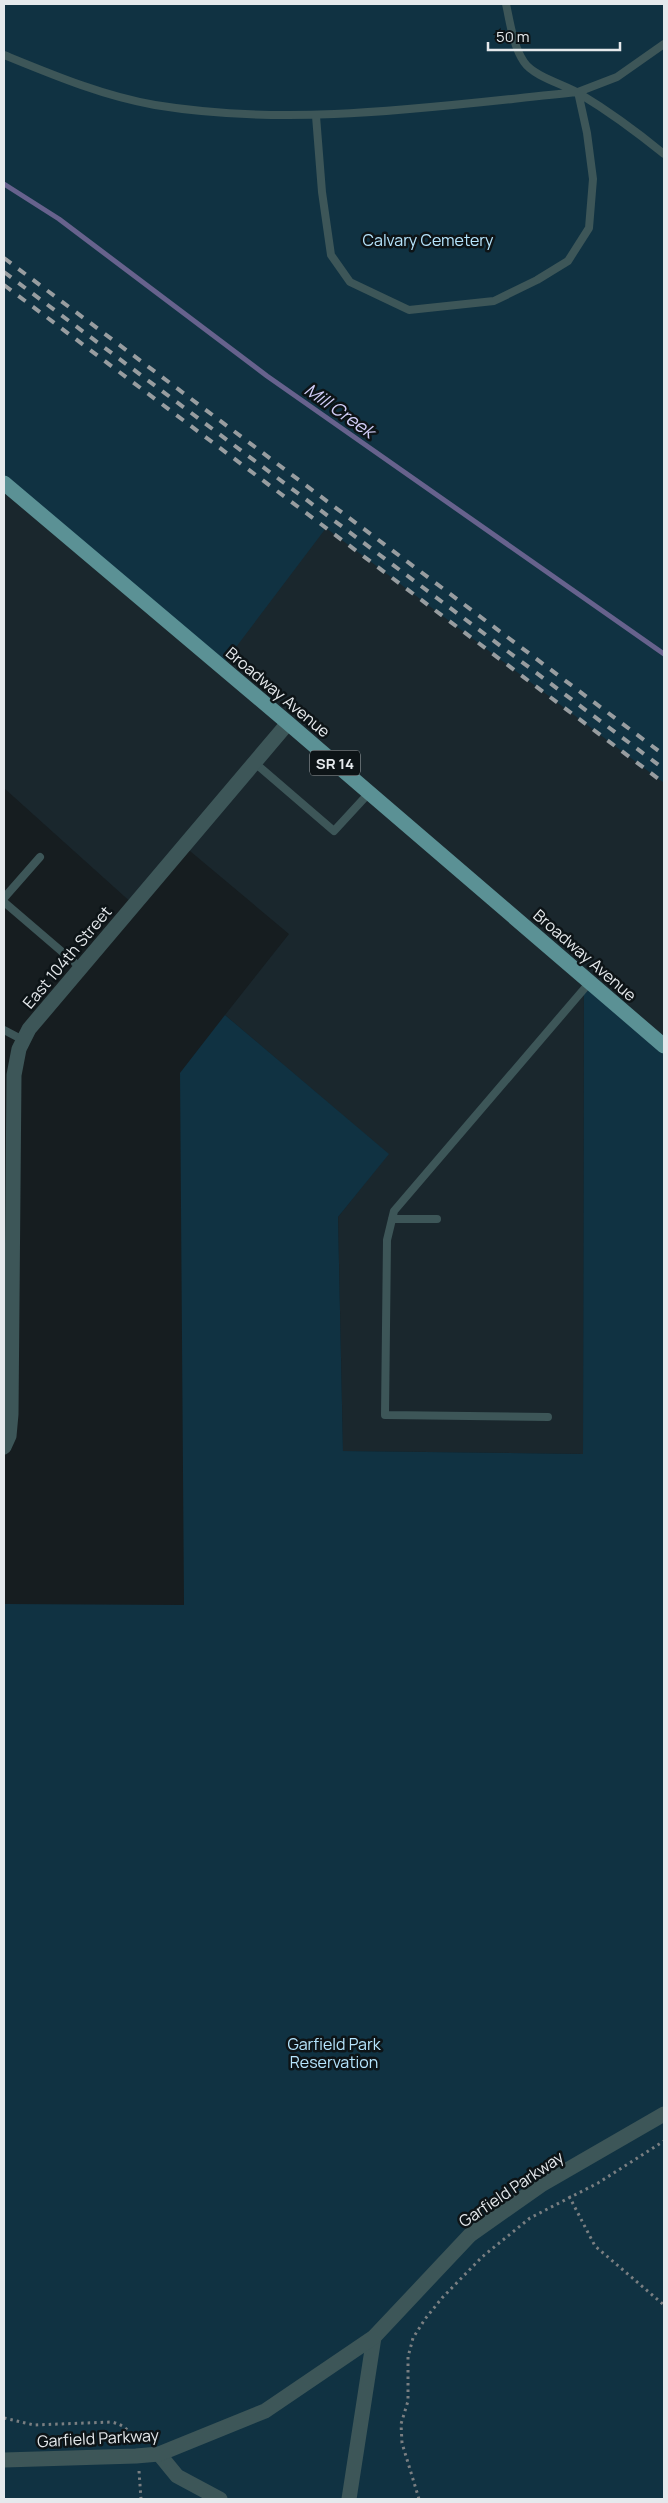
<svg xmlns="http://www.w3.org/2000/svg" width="668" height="2503" viewBox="0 0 668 2503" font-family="Manrope,sans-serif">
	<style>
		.built { fill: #1a272d }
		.green { fill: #103242 }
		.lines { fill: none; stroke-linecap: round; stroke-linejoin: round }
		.stream { stroke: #67628d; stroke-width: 5 }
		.path { stroke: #7a7f82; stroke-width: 3; stroke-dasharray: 2.5 4; stroke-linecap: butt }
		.service { stroke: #3d5658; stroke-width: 8 }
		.minor { stroke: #3d5658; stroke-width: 15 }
		.tertiary { stroke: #3d5658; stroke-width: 15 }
		.primary { stroke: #5b9195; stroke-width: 15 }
		.rail { stroke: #989da0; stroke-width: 4; stroke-dasharray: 9 9; stroke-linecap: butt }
		.labels { text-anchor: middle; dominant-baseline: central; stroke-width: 5; stroke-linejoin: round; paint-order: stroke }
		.shield { fill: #0d1417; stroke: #a4a9ac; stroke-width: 1 }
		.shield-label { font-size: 15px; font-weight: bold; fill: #e5e9ec }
		.park-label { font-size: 16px; fill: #b6e5fd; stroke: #0d1417 }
		.street-label { font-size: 16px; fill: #e5e9ec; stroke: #0d1417 }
		.water-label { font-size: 18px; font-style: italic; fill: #d1cdf7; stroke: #0d1417 }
	</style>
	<rect width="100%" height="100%" fill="#161d20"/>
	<path class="built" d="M 70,321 L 664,769 L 664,1046 L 584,982 L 583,1454 L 343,1451 L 338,1217 L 388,1154 L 225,1015 L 289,934 L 184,846 L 134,905 L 4,788 L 4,409 Z"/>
	<path class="green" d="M 4,4 L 664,4 L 664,783 L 326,528 L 221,667 L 4,483 Z
		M 584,981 L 664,1046 L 664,2499 L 4,2499 L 4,1604 L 184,1605 L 180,1073 L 225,1015 L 389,1154 L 338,1217 L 343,1451 L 583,1454 Z"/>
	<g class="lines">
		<path class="stream" d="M 4,184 L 59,219 L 267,376 L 664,654"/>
		<path class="path" d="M 569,2196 L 595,2246 L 664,2305
			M 4,2418 L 34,2425 L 112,2422 C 123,2425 129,2429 133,2440
			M 139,2471 L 141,2499
			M 419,2499 L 402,2443 L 401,2424 L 408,2401 L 408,2357 L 413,2338 L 425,2319 L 442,2298 L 482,2257 L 530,2218 L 598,2183 L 664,2141"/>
		<path class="service" d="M 506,4 C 510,22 513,46 524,62 C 534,77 566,85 580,94 C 610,112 637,132 664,154
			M 4,55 C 53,75 103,96 155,105 C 295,128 437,106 578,92 L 617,77 L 664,44
			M 316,116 L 322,192 L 331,255 L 350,282 L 409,310 L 494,301 L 537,280 L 568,261 L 589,228 L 593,179 L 587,133 L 578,92
			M 255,763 L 334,831 L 369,793
			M 4,898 L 40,857
			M 4,902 L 81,968
			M 4,1030 L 23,1040
			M 392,1219 L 437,1219
			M 548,1417 L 385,1415 L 387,1240 L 394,1211 L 590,982"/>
		<path class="minor" d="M 4,1447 L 9,1436 L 11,1414 L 14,1075 L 19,1049 L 29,1029 L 288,723
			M 159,2454 L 177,2476 L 220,2499
			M 349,2499 L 374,2337"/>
		<path class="tertiary" d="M 4,2460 L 136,2456 L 159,2454 L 265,2411 L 374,2337 L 470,2235 L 541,2185 L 664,2114"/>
		<path class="primary" d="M 4,483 L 288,723 L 664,1046"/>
		<path class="rail" d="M 4,258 L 664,755
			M 4,272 L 664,769
			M 4,285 L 664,783"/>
	</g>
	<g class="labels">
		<rect class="shield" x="310" y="750.5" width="50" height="25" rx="4"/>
		<g class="shield-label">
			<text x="335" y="763">SR 14</text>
		</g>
		<g class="park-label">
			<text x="428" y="240">Calvary Cemetery</text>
			<text x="334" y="2044">Garfield Park<tspan x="334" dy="18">Reservation</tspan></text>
		</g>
		<g class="street-label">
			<text transform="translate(278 692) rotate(40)">Broadway Avenue</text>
			<text transform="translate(585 955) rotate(41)">Broadway Avenue</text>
			<text transform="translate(67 957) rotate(-50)">East 104th Street</text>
			<text transform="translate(511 2189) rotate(-34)">Garfield Parkway</text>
			<text transform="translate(98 2438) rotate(-3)">Garfield Parkway</text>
		</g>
		<g class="water-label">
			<text transform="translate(340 410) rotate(35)">Mill Creek</text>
		</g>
	</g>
	<rect width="668" height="2503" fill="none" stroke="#e5e9ec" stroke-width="10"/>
	<path d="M488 42v8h132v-8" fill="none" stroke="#e5e9ec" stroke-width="2.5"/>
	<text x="496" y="42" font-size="15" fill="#e5e9ec" stroke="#0d1417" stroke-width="4" paint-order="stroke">50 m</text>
</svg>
